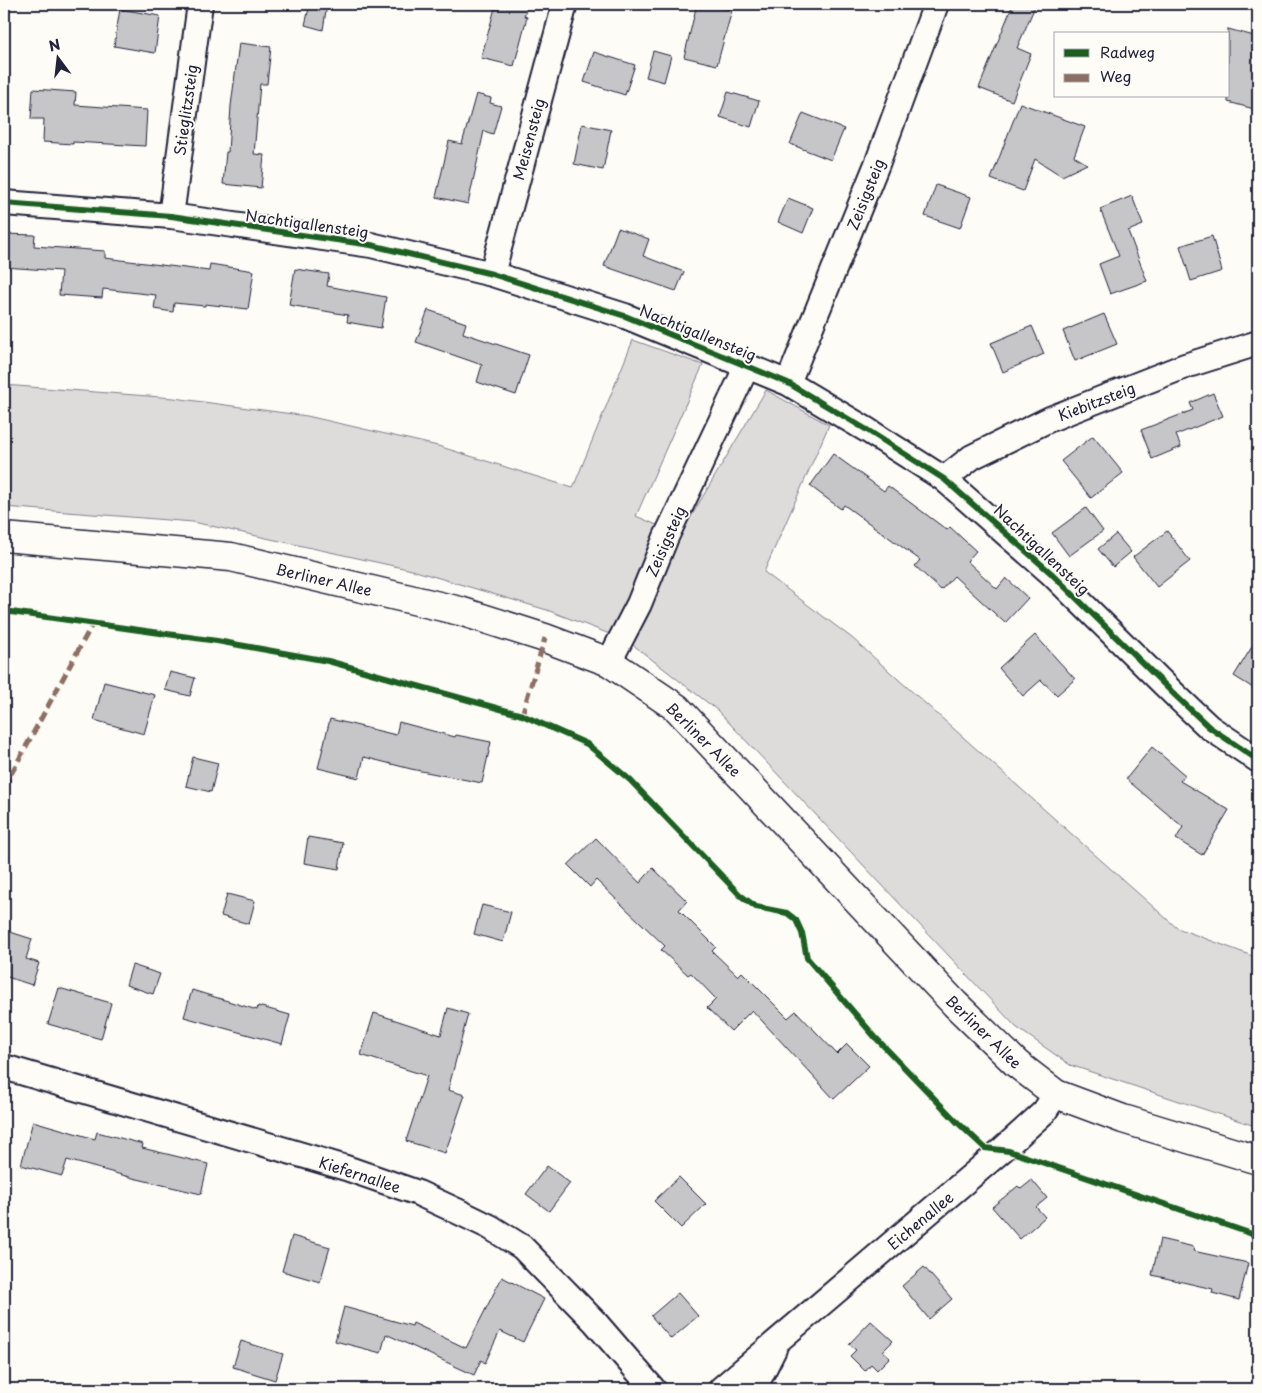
<svg xmlns="http://www.w3.org/2000/svg" width="1262" height="1393" viewBox="0 0 1262 1393" font-family="'Playpen Sans',sans-serif">
	<style>
		.green { fill: #dddcdb; stroke: #807f8b }
		.building { fill: #c6c6c8; stroke: #22223b }
		.lines { fill: none; stroke-linecap: round; stroke-linejoin: round }
		.minor-casing { stroke: #22223b; stroke-width: 28 }
		.secondary-casing { stroke: #22223b; stroke-width: 31 }
		.minor { stroke: #fdfcf7; stroke-width: 24 }
		.secondary { stroke: #fdfcf7; stroke-width: 28 }
		.quiet { stroke: #8d6e63; stroke-width: 5; stroke-dasharray: 10 5; stroke-linecap: butt }
		.cycleway-casing { stroke: #fdfcf7; stroke-width: 9 }
		.cycleway { stroke: #1b5e20; stroke-width: 6 }
		.labels { text-anchor: middle; dominant-baseline: central; stroke-width: 4; stroke-linejoin: round; paint-order: stroke }
		.street-label { font-size: 15px; fill: #22223b; stroke: #fdfcf7 }
	</style>
	<rect width="100%" height="100%" fill="#fdfcf7"/>
	<filter id="ink" filterUnits="userSpaceOnUse"><feTurbulence type="fractalNoise" baseFrequency=".02" numOctaves="2"/><feDisplacementMap in="SourceGraphic" scale="10" xChannelSelector="R" yChannelSelector="G"/><feConvolveMatrix kernelMatrix="1 2 1 2 8 2 1 2 1" color-interpolation-filters="sRGB"/></filter>
	<g filter="url(#ink)">
		<path class="green" d="M 633,340 L 703,365 L 636,516 L 680,535 L 766,390 L 829,425 L 764,572 L 852,638 L 1177,928 L 1258,958 L 1258,1127 L 1070,1065 L 1016,1027 L 717,710 L 628,641 L 547,610 L 412,570 L 193,522 L 4,507 L 4,385 L 174,398 L 307,416 L 438,446 L 573,488 Z"/>
		<path class="building" d="M 310,4 L 327,4 L 323,30 L 305,25 Z
			M 500,4 L 516,4 L 527,7 L 524,16 L 527,17 L 514,66 L 481,58 L 495,8 L 498,9 Z
			M 697,4 L 705,4 L 732,10 L 717,65 L 684,57 Z
			M 1013,4 L 1036,4 L 1017,48 L 1031,54 L 1012,101 L 979,88 Z
			M 120,9 L 160,16 L 155,53 L 114,46 Z
			M 1228,29 L 1258,37 L 1258,110 L 1228,102 Z
			M 239,43 L 271,47 L 267,84 L 260,84 L 254,154 L 264,155 L 261,188 L 223,184 L 226,152 L 228,152 L 231,106 Z
			M 653,51 L 671,56 L 664,82 L 646,77 Z
			M 594,52 L 635,65 L 625,95 L 584,82 Z
			M 33,89 L 76,92 L 75,105 L 147,110 L 145,146 L 73,142 L 73,144 L 43,142 L 44,119 L 31,119 Z
			M 728,92 L 759,101 L 751,127 L 720,117 Z
			M 476,94 L 491,98 L 490,103 L 501,106 L 493,134 L 484,131 L 468,204 L 436,197 L 449,141 L 462,144 Z
			M 1020,103 L 1085,127 L 1074,156 L 1087,164 L 1062,176 L 1035,159 L 1023,191 L 991,179 Z
			M 803,113 L 844,129 L 831,160 L 790,144 Z
			M 582,124 L 611,130 L 603,170 L 574,164 Z
			M 936,185 L 971,197 L 960,228 L 925,216 Z
			M 1132,196 L 1143,225 L 1128,231 L 1147,281 L 1110,294 L 1099,264 L 1119,256 L 1100,209 Z
			M 788,198 L 813,208 L 803,233 L 778,222 Z
			M 618,228 L 649,239 L 643,256 L 684,272 L 676,291 L 604,266 Z
			M 4,234 L 35,235 L 34,246 L 105,251 L 105,258 L 209,271 L 210,264 L 254,271 L 248,309 L 205,304 L 205,306 L 174,303 L 173,312 L 154,309 L 156,295 L 103,289 L 102,298 L 59,295 L 61,271 L 4,267 Z
			M 1212,236 L 1222,271 L 1191,281 L 1180,246 Z
			M 295,269 L 329,274 L 327,286 L 386,297 L 381,328 L 347,322 L 348,315 L 289,305 Z
			M 428,310 L 466,323 L 463,333 L 529,355 L 516,395 L 477,382 L 482,365 L 416,342 Z
			M 1104,314 L 1117,344 L 1075,361 L 1063,331 Z
			M 1032,326 L 1044,354 L 1003,372 L 991,343 Z
			M 1213,393 L 1223,416 L 1176,435 L 1181,447 L 1152,459 L 1141,430 L 1193,410 L 1190,403 Z
			M 1093,436 L 1123,473 L 1091,498 L 1061,461 Z
			M 833,454 L 884,491 L 888,486 L 947,530 L 950,527 L 976,551 L 967,561 L 997,589 L 1006,578 L 1028,598 L 1005,623 L 954,576 L 941,590 L 915,566 L 920,560 L 844,505 L 841,509 L 810,486 Z
			M 1086,508 L 1103,531 L 1069,556 L 1052,533 Z
			M 1167,531 L 1190,561 L 1157,587 L 1133,557 Z
			M 1116,534 L 1131,552 L 1113,567 L 1098,549 Z
			M 1035,635 L 1075,679 L 1057,695 L 1041,680 L 1023,696 L 999,668 Z
			M 1258,637 L 1258,691 L 1234,676 Z
			M 170,672 L 195,678 L 190,696 L 165,690 Z
			M 104,682 L 155,695 L 144,734 L 94,720 Z
			M 330,719 L 396,735 L 399,722 L 455,737 L 456,735 L 491,742 L 482,783 L 411,769 L 364,757 L 359,778 L 318,768 Z
			M 1152,747 L 1185,775 L 1180,781 L 1229,810 L 1202,855 L 1176,839 L 1183,827 L 1126,779 Z
			M 193,757 L 218,763 L 211,792 L 186,786 Z
			M 308,837 L 343,843 L 339,869 L 304,863 Z
			M 596,838 L 640,883 L 653,868 L 687,901 L 679,910 L 716,947 L 712,951 L 738,976 L 742,972 L 788,1018 L 796,1011 L 837,1054 L 847,1044 L 869,1066 L 834,1099 L 752,1010 L 731,1031 L 707,1008 L 716,999 L 691,973 L 688,975 L 661,950 L 665,946 L 596,880 L 590,887 L 568,865 Z
			M 227,894 L 255,901 L 249,924 L 221,916 Z
			M 482,905 L 511,912 L 503,942 L 474,934 Z
			M 4,930 L 32,939 L 26,959 L 39,963 L 32,985 L 4,976 Z
			M 132,965 L 160,974 L 153,994 L 126,985 Z
			M 59,988 L 111,1003 L 101,1039 L 48,1024 Z
			M 192,990 L 257,1010 L 258,1006 L 290,1015 L 282,1044 L 184,1017 Z
			M 448,1008 L 468,1014 L 448,1090 L 465,1095 L 445,1153 L 406,1141 L 427,1076 L 361,1055 L 374,1013 L 441,1035 Z
			M 33,1121 L 95,1139 L 97,1132 L 143,1144 L 142,1148 L 208,1164 L 201,1194 L 133,1178 L 67,1160 L 62,1176 L 21,1165 Z
			M 547,1166 L 570,1183 L 549,1211 L 526,1194 Z
			M 679,1177 L 706,1204 L 681,1228 L 654,1201 Z
			M 1032,1180 L 1047,1198 L 1036,1207 L 1045,1217 L 1020,1239 L 992,1207 L 1018,1186 L 1021,1189 Z
			M 292,1236 L 330,1247 L 320,1282 L 282,1271 Z
			M 1160,1239 L 1194,1247 L 1193,1251 L 1248,1263 L 1239,1300 L 1212,1293 L 1213,1289 L 1152,1275 Z
			M 924,1267 L 952,1299 L 929,1319 L 902,1286 Z
			M 502,1277 L 544,1299 L 523,1342 L 500,1331 L 485,1363 L 481,1360 L 474,1375 L 386,1334 L 381,1353 L 335,1341 L 344,1307 L 412,1326 L 413,1323 L 466,1348 Z
			M 678,1293 L 698,1316 L 671,1339 L 651,1316 Z
			M 871,1321 L 893,1341 L 883,1351 L 890,1357 L 877,1370 L 871,1364 L 865,1371 L 850,1356 L 856,1350 L 849,1344 Z
			M 241,1341 L 283,1354 L 275,1380 L 233,1367 Z"/>
		<g class="lines">
			<g class="minor-casing">
				<path id="minor" d="M 4,203 L 171,216 L 371,245 L 492,274 L 625,316 L 788,383 L 867,430 L 944,479 L 1051,573 L 1176,696 L 1209,727 L 1258,760
					M 171,216 L 200,4
					M 492,274 L 565,4
					M 788,383 L 877,164 L 936,4
					M 944,479 L 972,457 L 1050,419 L 1185,366 L 1258,343
					M 609,662 L 639,604 L 666,537 L 747,366
					M 4,1067 L 346,1168 L 418,1193 L 459,1212 L 490,1227 L 522,1247 L 595,1322 L 653,1389
					M 721,1389 L 1002,1150 L 1044,1112 L 1056,1094
					M 754,1389 L 774,1349"/>
			</g>
			<g class="secondary-casing">
				<path id="secondary" d="M 4,537 L 231,557 L 460,611 L 545,638 L 609,662 L 677,708 L 955,1004 L 1017,1064 L 1056,1094 L 1123,1119 L 1258,1160"/>
			</g>
			<use href="#minor" class="minor"/>
			<use href="#secondary" class="secondary"/>
			<path class="quiet" d="M 522,715 L 545,638
				M 4,787 L 93,623"/>
			<g class="cycleway-casing">
				<path id="cycleway" d="M 4,203 L 171,216 L 371,245 L 492,274 L 625,316 L 788,383 L 867,430 L 944,479 L 1051,573 L 1176,696 L 1209,727 L 1258,760
					M 4,611 L 217,641 L 328,661 L 522,715 L 587,744 L 630,780 L 740,895 L 756,907 L 787,913 L 796,920 L 802,933 L 807,958 L 875,1037 L 956,1121 L 985,1148 L 1009,1151 L 1258,1236"/>
			</g>
			<use href="#cycleway" class="cycleway"/>
		</g>
	</g>
	<g class="labels">
		<g class="street-label">
			<text transform="translate(185 110) rotate(-82)">Stieglitzsteig</text>
			<text transform="translate(528 139) rotate(-75)">Meisensteig</text>
			<text transform="translate(865 194) rotate(-68)">Zeisigsteig</text>
			<text transform="translate(307 223) rotate(8)">Nachtigallensteig</text>
			<text transform="translate(698 332) rotate(22)">Nachtigallensteig</text>
			<text transform="translate(1096 401) rotate(-21)">Kiebitzsteig</text>
			<text transform="translate(665 541) rotate(-66)">Zeisigsteig</text>
			<text transform="translate(1042 549) rotate(43)">Nachtigallensteig</text>
			<text transform="translate(324 579) rotate(13)">Berliner Allee</text>
			<text transform="translate(704 739) rotate(45)">Berliner Allee</text>
			<text transform="translate(984 1031) rotate(44)">Berliner Allee</text>
			<text transform="translate(360 1174) rotate(18)">Kiefernallee</text>
			<text transform="translate(920 1220) rotate(-40)">Eichenallee</text>
		</g>
	</g>
	<rect width="1262" height="1393" fill="none" stroke="#fdfcf7" stroke-width="20"/>
	<rect x="10" y="10" width="1242" height="1373" fill="none" stroke="#22223b" stroke-width="2" filter="url(#ink)"/>
	<rect x="1054" y="32" width="175" height="65" fill="#fdfcf7" stroke="#a5a5ac"/>
	<rect x="1064" y="49" width="25" height="8" fill="#1b5e20" stroke="#a5a5ac"/>
	<text x="1100" y="58" font-size="15" fill="#22223b">Radweg</text>
	<rect x="1064" y="74" width="25" height="8" fill="#8d6e63" stroke="#a5a5ac"/>
	<text x="1100" y="82" font-size="15" fill="#22223b">Weg</text>
	<g transform="translate(58 58) rotate(345)" stroke="#fdfcf7" stroke-width="4" paint-order="stroke">
	<path d="M0-4L9 19L0 12L-9 19Z" fill="#22223b"/>
	<text y="-8" font-size="14" font-weight="bold" text-anchor="middle" fill="#22223b">N</text>
	</g>
</svg>
